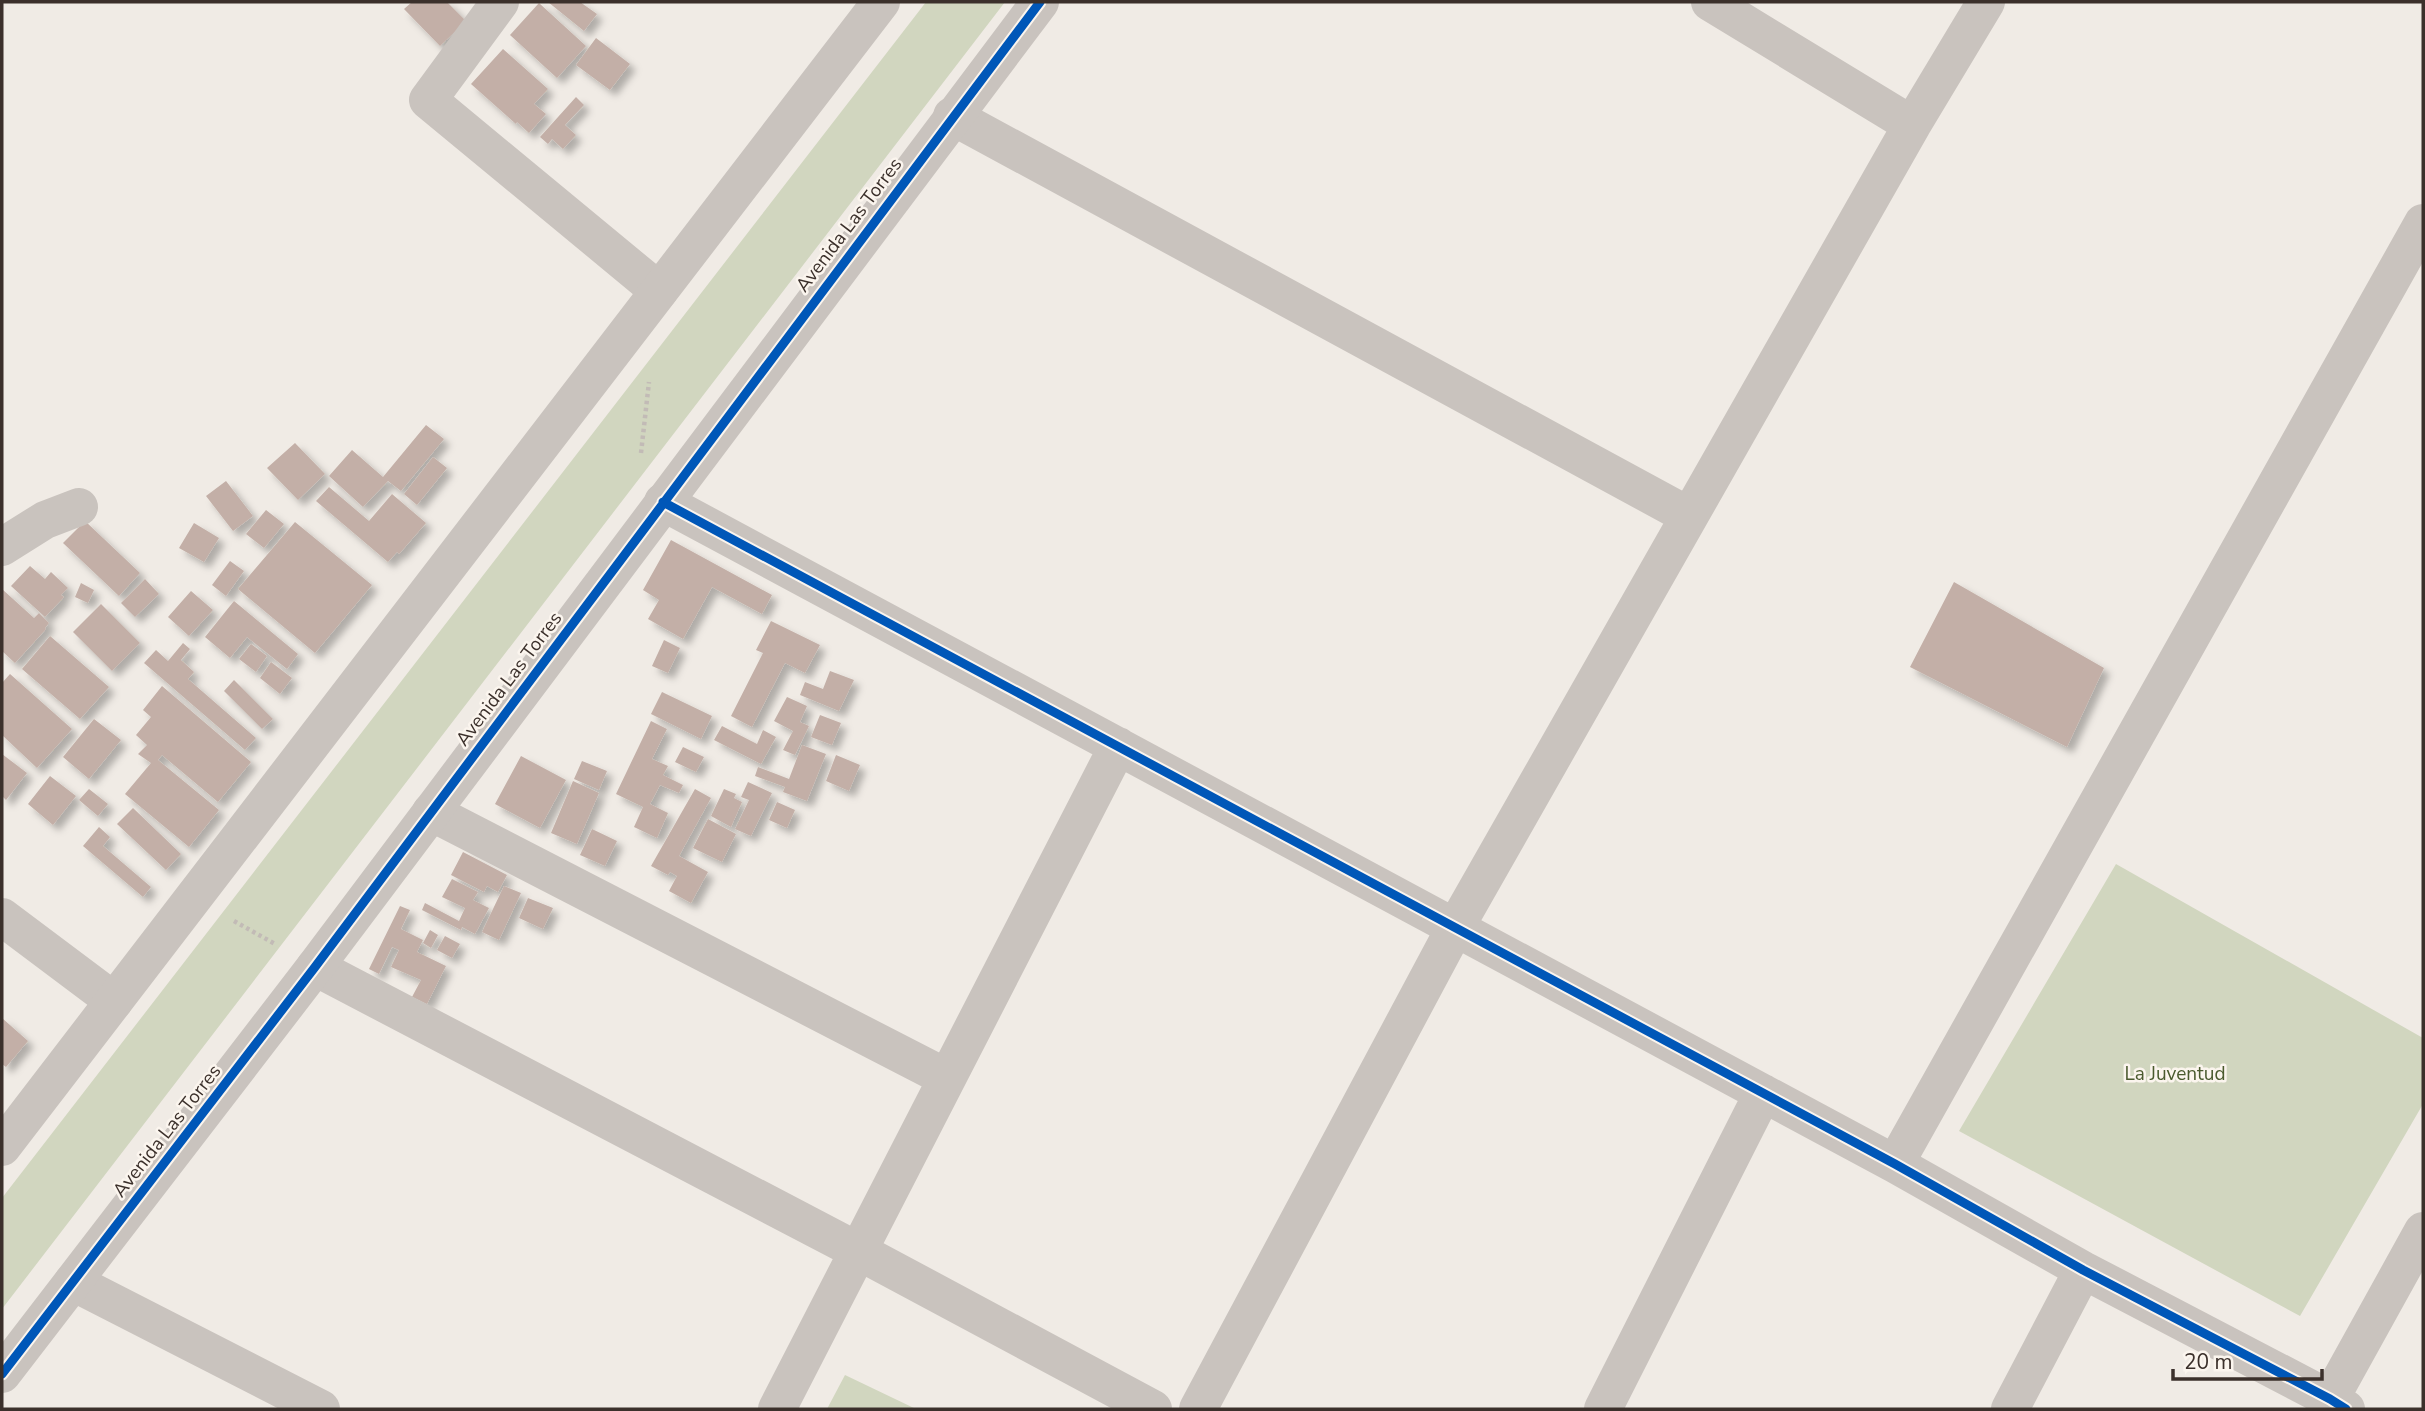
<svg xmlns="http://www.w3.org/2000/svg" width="2425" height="1411" viewBox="0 0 2425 1411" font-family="'Nunito Sans',sans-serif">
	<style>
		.green { fill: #d1d6bf }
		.building { fill: #c3afa7; filter: url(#shadow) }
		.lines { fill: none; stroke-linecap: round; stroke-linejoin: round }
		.path { stroke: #c2bbb6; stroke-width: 4.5; stroke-dasharray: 3.5 3.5; stroke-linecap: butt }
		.minor { stroke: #c9c3be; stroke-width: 38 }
		.tertiary { stroke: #c9c3be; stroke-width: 38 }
		.cycleway-casing { stroke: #fbf5ee; stroke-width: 13 }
		.cycleway { stroke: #0057b8; stroke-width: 9 }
		.labels { text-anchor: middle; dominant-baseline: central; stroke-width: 5; stroke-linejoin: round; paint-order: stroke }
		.street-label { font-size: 19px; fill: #3b302b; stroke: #fbf5ee }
		.park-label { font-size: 19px; fill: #4a5a2e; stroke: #fbf5ee }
	</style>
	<defs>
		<filter id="shadow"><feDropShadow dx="6" dy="6" stdDeviation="3.5" flood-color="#0004"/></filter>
	</defs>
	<rect width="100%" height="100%" fill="#f0ebe5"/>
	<path class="green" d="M 926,2 L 1005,2 L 2,1309 L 2,1198 Z
		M 2116,864 L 2423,1038 L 2423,1104 L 2300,1316 L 1959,1131 Z
		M 845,1375 L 916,1409 L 827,1409 Z"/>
	<path class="building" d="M 412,2 L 447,2 L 466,21 L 440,46 L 404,9 Z
		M 548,2 L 580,2 L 597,14 L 584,31 Z
		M 539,3 L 586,46 L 557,78 L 510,35 Z
		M 596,38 L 630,64 L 610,90 L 576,65 Z
		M 503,49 L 548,89 L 534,104 L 546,114 L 529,133 L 517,122 L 516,124 L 471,84 Z
		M 576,97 L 584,105 L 565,125 L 576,135 L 563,149 L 552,139 L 548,144 L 540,137 Z
		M 426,425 L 444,439 L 401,491 L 388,481 L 363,507 L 329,476 L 352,450 L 383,477 Z
		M 295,443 L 325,474 L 298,500 L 267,468 Z
		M 433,457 L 447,468 L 417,505 L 404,494 Z
		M 226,481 L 253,516 L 233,531 L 206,496 Z
		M 329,487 L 369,521 L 392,494 L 426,523 L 399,554 L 397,552 L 388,562 L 316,501 Z
		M 266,510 L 284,524 L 264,548 L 246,534 Z
		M 85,521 L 140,573 L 119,596 L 63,543 Z
		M 295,522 L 372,585 L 315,653 L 238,589 Z
		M 194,523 L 219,538 L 204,562 L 179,548 Z
		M 671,540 L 772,595 L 762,614 L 712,587 L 683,639 L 648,619 L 659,600 L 643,590 Z
		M 230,561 L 244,571 L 226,596 L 212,585 Z
		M 30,566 L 45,579 L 51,572 L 68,588 L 61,595 L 64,597 L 45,617 L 11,586 Z
		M 145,579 L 159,594 L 135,617 L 121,603 Z
		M 1954,582 L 2104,668 L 2067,747 L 1910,667 Z
		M 81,583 L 94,590 L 88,603 L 75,597 Z
		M 2,589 L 34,618 L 39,613 L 49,623 L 45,628 L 46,629 L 15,663 L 2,651 Z
		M 191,591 L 213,610 L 189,636 L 168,617 Z
		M 234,601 L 298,654 L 287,669 L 247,637 L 230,658 L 205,637 Z
		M 101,604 L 140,643 L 112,671 L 73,632 Z
		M 771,621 L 820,645 L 805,673 L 785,663 L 752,727 L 731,716 L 763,653 L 756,650 Z
		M 50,636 L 109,687 L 80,719 L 22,669 Z
		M 664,640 L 680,648 L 668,673 L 652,666 Z
		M 183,643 L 190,649 L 181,660 L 194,672 L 188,679 L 256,738 L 245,750 L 144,663 L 156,650 L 168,661 Z
		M 251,644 L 267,656 L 256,672 L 239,659 Z
		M 271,662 L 292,678 L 280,694 L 260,678 Z
		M 830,671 L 854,680 L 839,711 L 800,695 L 805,682 L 823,689 Z
		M 10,674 L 72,729 L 37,768 L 2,735 L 2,683 Z
		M 234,680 L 273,719 L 262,729 L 224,691 Z
		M 162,686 L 251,762 L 218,802 L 162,755 L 158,760 L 219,810 L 189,847 L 125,794 L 151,763 L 138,754 L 147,745 L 136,735 L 151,717 L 143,710 Z
		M 662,692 L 712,716 L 701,739 L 651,714 Z
		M 787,697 L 807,706 L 800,722 L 809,726 L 795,755 L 783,750 L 793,731 L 774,721 Z
		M 820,715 L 841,723 L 832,745 L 811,737 Z
		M 94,719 L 121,740 L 89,779 L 63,757 Z
		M 651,721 L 667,729 L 652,759 L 668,766 L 663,775 L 683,785 L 679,793 L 660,785 L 650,804 L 668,813 L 657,838 L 634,827 L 643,807 L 616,794 Z
		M 722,726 L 757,744 L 763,730 L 776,737 L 761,764 L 714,740 Z
		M 802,745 L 826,754 L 807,801 L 783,792 L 785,787 L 755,776 L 758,767 L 789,779 Z
		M 683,747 L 704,757 L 696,772 L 675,762 Z
		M 2,754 L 27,773 L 6,800 L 2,796 Z
		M 836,755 L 860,765 L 849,791 L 826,781 Z
		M 521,756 L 566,780 L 540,828 L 495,804 Z
		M 582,761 L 607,771 L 599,790 L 574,779 Z
		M 50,776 L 76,796 L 53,825 L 28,804 Z
		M 573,781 L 599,793 L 577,844 L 551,833 Z
		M 748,782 L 772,793 L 751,836 L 735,829 L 749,800 L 741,797 Z
		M 89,789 L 108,804 L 98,816 L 79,800 Z
		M 695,789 L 711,798 L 679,856 L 708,872 L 691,903 L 669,891 L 677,876 L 670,872 L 668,875 L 651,866 Z
		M 724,789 L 736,794 L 734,798 L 742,802 L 731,827 L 711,816 Z
		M 777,802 L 795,810 L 787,828 L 769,820 Z
		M 133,808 L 181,854 L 166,870 L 117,824 Z
		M 708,819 L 736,834 L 722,862 L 693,848 Z
		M 99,827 L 110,837 L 103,846 L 151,887 L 143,897 L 83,846 Z
		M 592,829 L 617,841 L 605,866 L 580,855 Z
		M 463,852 L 507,875 L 498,892 L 487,886 L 484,892 L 451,875 Z
		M 452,879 L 478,892 L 473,900 L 489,908 L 475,934 L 462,927 L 461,930 L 422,910 L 425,903 L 459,921 L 465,908 L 442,897 Z
		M 504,886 L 521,893 L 499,940 L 482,932 Z
		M 528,898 L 553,908 L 543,929 L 519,918 Z
		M 400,906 L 410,910 L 401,929 L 423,940 L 417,952 L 446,966 L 427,1004 L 412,997 L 421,980 L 391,967 L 399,950 L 392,947 L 379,974 L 369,969 Z
		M 430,930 L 438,935 L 431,948 L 423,943 Z
		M 445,936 L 460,944 L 452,958 L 437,950 Z
		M 2,1018 L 28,1041 L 6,1067 L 2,1064 Z"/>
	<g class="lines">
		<path class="path" d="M 641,453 L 649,382
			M 234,921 L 275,944"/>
		<path class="minor" d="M 500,2 L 428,100 L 659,291
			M 1710,2 L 1912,125
			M 952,116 L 1689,516
			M 663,502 L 1895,1164 L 2083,1270 L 2330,1399 L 2346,1409
			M 2,547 L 45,520 L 79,507
			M 431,812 L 947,1078
			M 2,917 L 114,1001
			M 315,967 L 858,1251 L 1153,1409
			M 1895,1164 L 2423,223
			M 73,1282 L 321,1409
			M 2330,1399 L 2423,1231
			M 777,1409 L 1118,746
			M 1198,1409 L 1455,928 L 1912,125 L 1986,2
			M 1603,1409 L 1763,1093
			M 2010,1409 L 2083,1270"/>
		<path class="tertiary" d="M 2,1147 L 881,2
			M 2,1374 L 315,967 L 1040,2"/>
		<g class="cycleway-casing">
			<path id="cycleway" d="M 663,502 L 1895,1164 L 2083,1270 L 2330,1399 L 2346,1409
				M 2,1374 L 315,967 L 1040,2"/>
		</g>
		<use href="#cycleway" class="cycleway"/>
	</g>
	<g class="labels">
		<g class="street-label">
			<text transform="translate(849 225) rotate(-53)">Avenida Las Torres</text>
			<text transform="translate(509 679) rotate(-53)">Avenida Las Torres</text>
			<text transform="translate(167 1131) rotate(-52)">Avenida Las Torres</text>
		</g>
		<g class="park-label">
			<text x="2175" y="1074">La Juventud</text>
		</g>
	</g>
	<rect width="2425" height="1411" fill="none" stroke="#3b302b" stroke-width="7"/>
	<path d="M2173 1369v10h149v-10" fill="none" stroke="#3b302b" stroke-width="3.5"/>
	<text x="2184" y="1369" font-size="21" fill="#3b302b" stroke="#fbf5ee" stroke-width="5" paint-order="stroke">20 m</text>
</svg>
